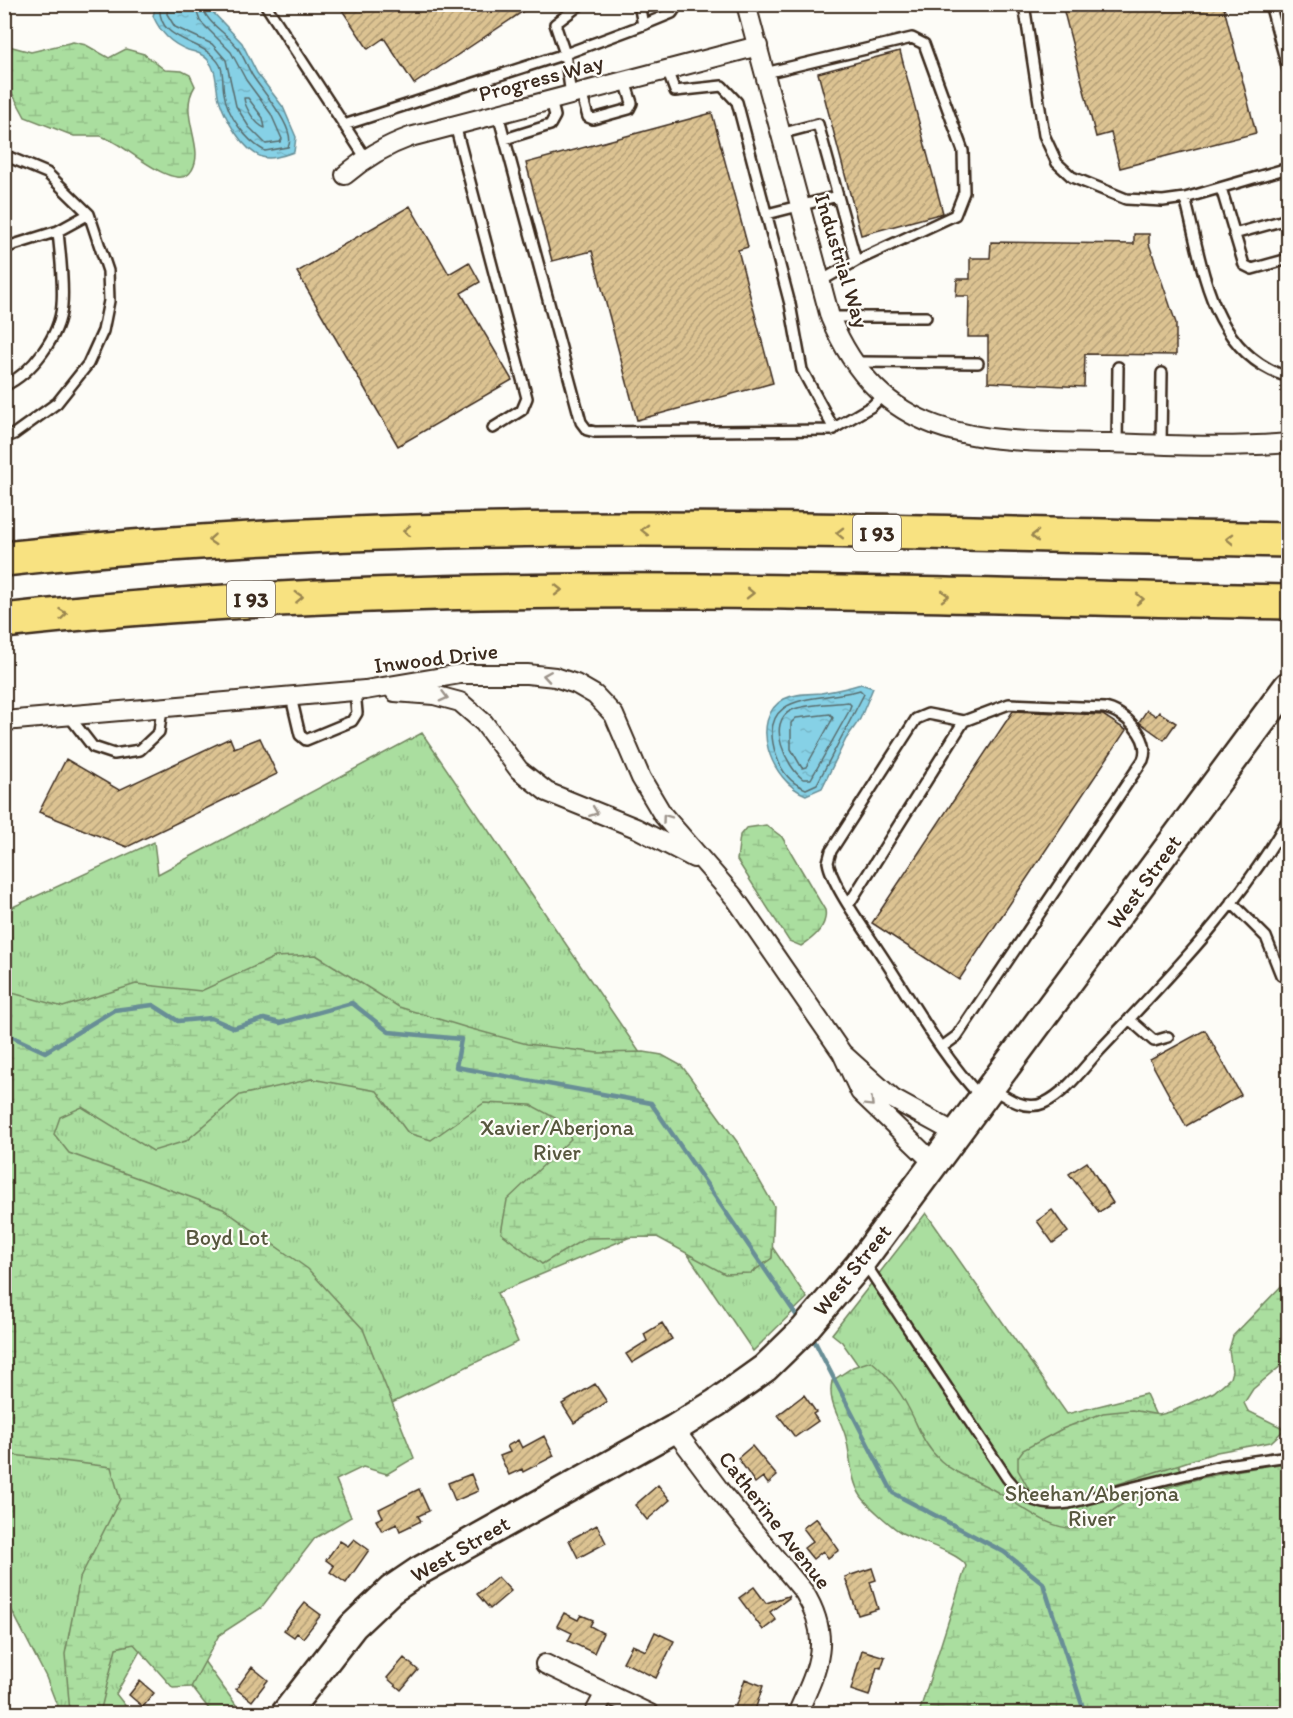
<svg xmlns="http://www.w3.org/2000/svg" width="1293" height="1718" viewBox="0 0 1293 1718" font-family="Itim,sans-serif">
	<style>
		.grass { fill: url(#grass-tufts); stroke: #72845e; stroke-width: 1.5 }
		.wetland { fill: url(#wetland-marsh); stroke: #72845e; stroke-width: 1.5 }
		.water { fill: url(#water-ripples); stroke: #688e96; stroke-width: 1.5 }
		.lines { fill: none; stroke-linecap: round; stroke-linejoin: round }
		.shore { stroke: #596d6e; stroke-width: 1.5 }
		.stream { stroke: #688e96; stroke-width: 4.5 }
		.building { fill: url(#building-hatch); stroke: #3b2a1e; stroke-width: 1.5 }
		.lane-casing { stroke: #3b2a1e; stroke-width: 14 }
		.street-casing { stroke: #3b2a1e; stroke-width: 22 }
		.secondary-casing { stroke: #3b2a1e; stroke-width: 32 }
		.highway-casing { stroke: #3b2a1e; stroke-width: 38 }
		.lane { stroke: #fdfcf7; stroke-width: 9 }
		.street { stroke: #fdfcf7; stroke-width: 18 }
		.secondary { stroke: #fdfcf7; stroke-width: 27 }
		.highway { stroke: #f8e281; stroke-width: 33 }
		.oneway { stroke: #9a8650 }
		.oneway2 { stroke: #9c938a }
		.labels { text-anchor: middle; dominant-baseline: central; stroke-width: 4.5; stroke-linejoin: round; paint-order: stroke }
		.shield { fill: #fdfcf7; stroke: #75695f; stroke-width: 1.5 }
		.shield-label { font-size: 21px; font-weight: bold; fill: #3b2a1e }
		.street-label { font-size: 22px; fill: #3b2a1e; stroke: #fdfcf7 }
		.park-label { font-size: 22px; fill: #57573e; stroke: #fdfcf7 }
	</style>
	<defs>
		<pattern id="grass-tufts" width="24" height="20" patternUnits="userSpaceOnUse" patternTransform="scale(1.5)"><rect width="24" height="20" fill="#aade9f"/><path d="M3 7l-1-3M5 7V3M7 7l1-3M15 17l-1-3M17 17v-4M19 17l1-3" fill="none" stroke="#93bf88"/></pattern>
		<pattern id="wetland-marsh" width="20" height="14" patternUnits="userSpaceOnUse" patternTransform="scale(1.5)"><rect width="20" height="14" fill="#aade9f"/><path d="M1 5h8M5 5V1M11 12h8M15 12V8" fill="none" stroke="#93bf88"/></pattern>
		<pattern id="water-ripples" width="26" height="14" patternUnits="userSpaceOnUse" patternTransform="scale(1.5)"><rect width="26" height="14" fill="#86d1e6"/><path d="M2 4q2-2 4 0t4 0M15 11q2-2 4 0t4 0" fill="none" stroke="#75b4c5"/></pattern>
		<pattern id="building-hatch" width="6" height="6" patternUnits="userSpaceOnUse" patternTransform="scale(1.5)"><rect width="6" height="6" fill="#dcc392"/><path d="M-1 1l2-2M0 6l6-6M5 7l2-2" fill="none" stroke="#b49f77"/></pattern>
	</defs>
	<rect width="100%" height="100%" fill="#fdfcf7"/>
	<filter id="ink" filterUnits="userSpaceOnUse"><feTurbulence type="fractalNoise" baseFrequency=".0167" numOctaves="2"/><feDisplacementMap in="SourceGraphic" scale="12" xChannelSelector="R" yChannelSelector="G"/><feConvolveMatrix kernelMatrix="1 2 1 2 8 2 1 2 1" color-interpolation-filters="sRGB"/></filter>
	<g filter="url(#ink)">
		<path class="grass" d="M 422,733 L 807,1298 L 753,1351 L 666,1222 L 497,1293 L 518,1342 L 392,1403 L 166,1609 L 242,1713 L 212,1713 L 150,1633 L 116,1694 L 131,1713 L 60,1713 L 46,1677 L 5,1597 L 4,911 L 154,842 L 158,874 Z
			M 926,1213 L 1067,1414 L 1146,1394 L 1264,1650 L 943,1487 L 842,1342 L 832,1334 Z"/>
		<path class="wetland" d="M 73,42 L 86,45 L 109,58 L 126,49 L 144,54 L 165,70 L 182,71 L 190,75 L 195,86 C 177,114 206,147 192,170 C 178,195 129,148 110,140 L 101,136 L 74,136 L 25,117 L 11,91 L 5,88 L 5,45 L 31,52 Z
			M 766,825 L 782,837 L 825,910 C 828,926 814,938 801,946 L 789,941 L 737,860 L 740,835 L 746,828 Z
			M 316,955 L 399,1007 L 468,1028 L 527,1044 L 598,1053 L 644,1052 L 662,1055 L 682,1066 L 738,1143 L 774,1206 L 772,1258 L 751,1273 L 725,1274 L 657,1237 L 586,1238 L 542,1264 L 501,1233 L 507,1200 L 571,1139 L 559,1120 L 531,1105 L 484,1103 L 431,1140 L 408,1133 L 377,1091 L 312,1079 L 240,1095 L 186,1141 L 153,1151 L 82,1107 L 60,1117 L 54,1134 L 69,1153 L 223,1209 L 308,1269 L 363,1329 L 414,1458 L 387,1474 L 363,1467 L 336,1480 L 351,1517 L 315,1538 L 261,1608 L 219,1635 L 191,1687 L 173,1688 L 134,1644 L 116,1648 L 100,1713 L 70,1713 L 65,1654 L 80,1578 L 120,1499 L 111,1467 L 13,1455 L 5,1450 L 5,991 L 63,1007 L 136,984 L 201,991 L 275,957 Z
			M 1288,1279 L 1288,1360 L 1253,1389 L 1244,1403 L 1248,1411 L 1285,1429 L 1271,1442 L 1217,1452 L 1109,1487 L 1061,1498 L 1041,1498 L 1031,1493 L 1018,1470 L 1018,1457 L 1023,1450 L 1062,1429 L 1103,1413 L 1132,1410 L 1159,1415 L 1173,1411 L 1214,1392 L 1230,1378 L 1232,1371 L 1229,1350 L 1233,1336 Z
			M 871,1361 C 885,1372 900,1391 908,1407 C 919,1427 923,1445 941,1461 C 955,1474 971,1478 988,1487 C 1013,1499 1049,1532 1078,1528 C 1099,1526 1108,1511 1125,1503 C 1178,1480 1232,1470 1288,1463 L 1288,1713 L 919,1713 L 966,1566 C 962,1554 915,1540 902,1533 C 893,1528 867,1505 861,1496 C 850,1479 851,1457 846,1438 C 841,1418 827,1404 832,1381 L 853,1367 Z"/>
		<path class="water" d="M 156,5 L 206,5 L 242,43 L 257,73 L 283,107 L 296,137 L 294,152 C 285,155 272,160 262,157 C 242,150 225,118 219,99 C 215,85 218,72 208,60 C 203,54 196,52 188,50 C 170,43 161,33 153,16 Z
			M 861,684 L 873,688 L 860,719 L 846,739 L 822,788 L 806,795 C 771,782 748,719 784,699 C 795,693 809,694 821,693 C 834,691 848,688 861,684 Z"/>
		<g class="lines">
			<path class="shore" d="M 160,4 C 156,45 205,37 220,65 C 224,73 222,84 224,93 C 227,115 246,141 265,151 L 288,147 C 298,130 261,90 252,75 C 247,66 243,55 237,47 C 227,33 204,22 202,4
				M 168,4 L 167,14 L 175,27 L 212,44 L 226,60 L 236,106 L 249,127 L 266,144 L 280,142 L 282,139 L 271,114 L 246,80 L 231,52 L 200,21 L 194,4
				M 244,98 L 248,98 L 263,118 L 265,128 C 256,125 245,108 244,98 Z
				M 860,690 L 864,694 L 817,784 L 806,789 C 790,783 781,771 776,755 C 755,690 819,702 860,690 Z
				M 848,702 L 851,705 L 848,713 L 811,779 L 803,779 C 787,768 765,722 792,710 C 804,704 833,704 848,702 Z
				M 830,714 L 833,718 L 806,767 L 802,768 L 791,749 L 791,723 L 796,718 Z"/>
			<path class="stream" d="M 4,1033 L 45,1052 L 114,1010 L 153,1005 L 178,1021 L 211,1018 L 234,1028 L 264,1019 L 280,1023 L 352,1003 L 389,1032 L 461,1039 L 456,1067 L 651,1103 L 797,1316
				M 814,1340 L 893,1493 L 1004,1552 L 1043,1583 L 1085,1714"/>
		</g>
		<path class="building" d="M 338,4 L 534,4 L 414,84 L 384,38 L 368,49 Z
			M 1062,4 L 1223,4 L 1256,133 L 1120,168 L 1111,133 L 1096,137 Z
			M 900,51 L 943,213 L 861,235 L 818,73 Z
			M 712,113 L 748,247 L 738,250 L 773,383 L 637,420 L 592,251 L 552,261 L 526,163 Z
			M 410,206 L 449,274 L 469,262 L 480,282 L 461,293 L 512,380 L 398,446 L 297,272 Z
			M 1134,234 L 1149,234 L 1149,244 L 1176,323 L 1176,355 L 1085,354 L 1084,387 L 988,382 L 988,337 L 968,337 L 969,296 L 956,296 L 957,279 L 970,279 L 970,258 L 990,258 L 991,242 L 1134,244 Z
			M 1147,710 L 1156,716 L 1159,712 L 1176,723 L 1164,740 L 1139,722 Z
			M 1013,711 L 1103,715 L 1126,730 L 959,980 L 872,923 Z
			M 230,738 L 234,748 L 260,738 L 277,774 L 127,847 L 39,812 L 66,759 L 119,790 Z
			M 1205,1030 L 1241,1095 L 1186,1126 L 1150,1060 Z
			M 1087,1162 L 1113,1203 L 1099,1212 L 1069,1174 Z
			M 1052,1210 L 1068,1232 L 1053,1243 L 1037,1221 Z
			M 662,1323 L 672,1339 L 632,1363 L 626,1354 L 647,1341 L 644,1334 Z
			M 595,1384 L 607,1402 L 574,1423 L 562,1404 Z
			M 804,1395 L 816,1412 L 813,1414 L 818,1421 L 795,1437 L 778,1415 Z
			M 544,1436 L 554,1456 L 523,1472 L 522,1469 L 509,1475 L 500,1456 L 510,1452 L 507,1446 L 518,1440 L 522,1448 Z
			M 752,1446 L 777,1476 L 768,1484 L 763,1477 L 755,1483 L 738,1458 Z
			M 471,1474 L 478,1491 L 455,1501 L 448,1483 Z
			M 658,1485 L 670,1500 L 647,1520 L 635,1505 Z
			M 419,1489 L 429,1511 L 418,1516 L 421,1521 L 400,1531 L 397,1524 L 382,1531 L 376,1520 L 383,1517 L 379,1509 Z
			M 816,1518 L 839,1550 L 828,1558 L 823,1551 L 813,1559 L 804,1548 L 813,1541 L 803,1528 Z
			M 597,1525 L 606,1543 L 578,1558 L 569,1540 Z
			M 354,1539 L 369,1550 L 346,1583 L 330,1572 L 334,1566 L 326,1560 L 340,1541 L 348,1546 Z
			M 872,1568 L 876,1580 L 870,1582 L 878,1609 L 858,1615 L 845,1577 Z
			M 498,1577 L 511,1591 L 490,1609 L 477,1594 Z
			M 754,1587 L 766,1603 L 788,1596 L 789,1598 L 770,1612 L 776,1620 L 763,1630 L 739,1598 Z
			M 305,1603 L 321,1615 L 303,1638 L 297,1633 L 294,1637 L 284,1630 Z
			M 564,1613 L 578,1620 L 581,1615 L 593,1620 L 590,1626 L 603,1633 L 594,1653 L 568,1641 L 572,1633 L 557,1626 Z
			M 655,1632 L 674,1641 L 656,1678 L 623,1662 L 632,1645 L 646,1651 Z
			M 862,1650 L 885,1657 L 881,1668 L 877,1667 L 869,1696 L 851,1690 Z
			M 404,1658 L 418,1670 L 401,1690 L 387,1678 Z
			M 252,1667 L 268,1680 L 252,1701 L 236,1689 Z
			M 745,1679 L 763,1686 L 754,1713 L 733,1713 Z
			M 140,1681 L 154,1693 L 143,1707 L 129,1695 Z"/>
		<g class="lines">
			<g class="lane-casing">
				<path id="lane" d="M 265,4 L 365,157
					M 1024,4 L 1044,135 L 1057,163 L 1072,177 L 1126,199 L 1163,201 L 1185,198 L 1288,168
					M 1270,4 L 1288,70
					M 643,25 L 672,13 L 678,4
					M 667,70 L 675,91 L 722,86 L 737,102 L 790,304 L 802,370 L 834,429
					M 765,73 L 912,38 L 924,44 L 963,151 L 964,192 L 955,215 L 856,261
					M 581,92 L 588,117 L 593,119 L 629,109 L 632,103 L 625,81
					M 571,95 L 565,54 L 643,25 L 639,4
					M 498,114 L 581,422 L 587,430 L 595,432 L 831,430 L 872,406 L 883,395
					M 344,125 L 565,54 L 555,24 L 581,4
					M 455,125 L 527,398 L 522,410 L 493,428
					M 780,134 L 818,124 L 856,261 L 819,282
					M 505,139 L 550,125 L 555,116 L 551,100
					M 4,155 L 47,173 L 89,214 L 108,271 L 109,301 L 103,331 L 88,364 L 57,403 L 14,434 L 4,438
					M 1221,188 L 1244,265 L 1252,269 L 1288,259
					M 1185,198 C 1203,266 1210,353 1288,377
					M 767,214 L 838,196
					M 1234,234 L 1288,219
					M 4,248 L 58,231
					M 830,317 L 926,317
					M 856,362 L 978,363
					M 4,386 C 32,373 60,336 62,305 C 64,281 60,255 58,231 L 89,214
					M 1117,444 L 1118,367
					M 1161,445 L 1162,373
					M 291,697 L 300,735 L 306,740 L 352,721 L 357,713 L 355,691
					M 69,716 L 93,747 L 114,754 L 140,750 L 159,732 L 162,708
					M 964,721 L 928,714 L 916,719 L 831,851 L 828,862 C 832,886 866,931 880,953 C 912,1001 940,1054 980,1096
					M 1276,841 L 1288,844
					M 1231,902 L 1266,937 L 1281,975
					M 849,904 L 964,721 L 1009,704 L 1104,708 C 1124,711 1152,738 1143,760 L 957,1036 L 942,1047
					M 1129,1019 L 1154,1041 L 1168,1037
					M 993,1089 C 1008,1099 1026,1111 1044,1103 C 1066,1093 1084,1067 1100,1050 C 1167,979 1240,905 1288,819
					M 864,1262 L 1007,1478 C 1024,1500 1042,1507 1069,1503 L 1220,1466 L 1288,1456"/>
			</g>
			<g class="street-casing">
				<path id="street" d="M 746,4 L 830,317 C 884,448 989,441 1110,443 C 1170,445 1229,448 1288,443
					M 345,175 C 366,157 385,146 410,137 L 758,46
					M 395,692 L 434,695 L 460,702 L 484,723 L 519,770 L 547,792 L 636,828 L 694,858
					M 4,721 L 365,690 L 460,674 L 527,674 L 555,677 L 576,684 L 595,695 L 614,715 L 641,778 L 663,815 L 735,898 L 842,1053 L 860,1092 L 935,1164
					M 843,1054 L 893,1099 L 957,1134
					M 674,1429 L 721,1492 L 804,1592 C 833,1639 818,1668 797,1714
					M 545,1664 L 650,1714
					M 594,1714 L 605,1693"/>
			</g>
			<g class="secondary-casing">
				<path id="secondary" d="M 285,1714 L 353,1626 L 391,1590 L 419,1571 L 674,1429 L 716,1403 L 765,1368 L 804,1330 L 859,1265 L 1288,686"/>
			</g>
			<g class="highway-casing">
				<path id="highway" d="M 4,559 C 431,512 861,532 1288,540
					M 4,621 C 431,573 860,595 1288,602"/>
			</g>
			<use href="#lane" class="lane"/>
			<use href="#street" class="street"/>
			<use href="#secondary" class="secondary"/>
			<use href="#highway" class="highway"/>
		</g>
		<defs><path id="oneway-chevron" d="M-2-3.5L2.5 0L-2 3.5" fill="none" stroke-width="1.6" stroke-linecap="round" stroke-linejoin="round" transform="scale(1.5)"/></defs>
		<g class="oneway">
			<use href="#oneway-chevron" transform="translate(645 530) rotate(-179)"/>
			<use href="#oneway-chevron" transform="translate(407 531) rotate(178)"/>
			<use href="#oneway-chevron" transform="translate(840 533) rotate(-179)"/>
			<use href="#oneway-chevron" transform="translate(1035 536) rotate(-179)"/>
			<use href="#oneway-chevron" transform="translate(1230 539) rotate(-179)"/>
			<use href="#oneway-chevron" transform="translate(212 540) rotate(176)"/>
			<use href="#oneway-chevron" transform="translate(558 590)"/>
			<use href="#oneway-chevron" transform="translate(750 593) rotate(1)"/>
			<use href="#oneway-chevron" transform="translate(945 596) rotate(1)"/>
			<use href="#oneway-chevron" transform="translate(299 597) rotate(-3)"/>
			<use href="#oneway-chevron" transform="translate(1140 599) rotate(1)"/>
			<use href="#oneway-chevron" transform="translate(63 614) rotate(-6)"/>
		</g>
		<g class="oneway2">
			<use href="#oneway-chevron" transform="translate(547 676) rotate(-171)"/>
			<use href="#oneway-chevron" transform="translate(444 697) rotate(15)"/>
			<use href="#oneway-chevron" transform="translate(594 812) rotate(21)"/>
			<use href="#oneway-chevron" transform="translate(666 818) rotate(-126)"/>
			<use href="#oneway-chevron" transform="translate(870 1103) rotate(45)"/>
		</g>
	</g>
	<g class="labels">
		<g class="shield">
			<rect x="853" y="515" width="48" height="36" rx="4.5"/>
			<rect x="227" y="581" width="48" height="36" rx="4.5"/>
		</g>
		<g class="shield-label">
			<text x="877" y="533">I 93</text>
			<text x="251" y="599">I 93</text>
		</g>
		<g class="street-label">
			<text transform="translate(541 78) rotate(-15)">Progress Way</text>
			<text transform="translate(842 261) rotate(73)">Industrial Way</text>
			<text transform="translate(436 658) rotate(-7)">Inwood Drive</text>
			<text transform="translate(1144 882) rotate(-54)">West Street</text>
			<text transform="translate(852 1270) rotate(-51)">West Street</text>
			<text transform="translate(775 1520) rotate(52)">Catherine Avenue</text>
			<text transform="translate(460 1549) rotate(-30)">West Street</text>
		</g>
		<g class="park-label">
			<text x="557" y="1127">Xavier/Aberjona<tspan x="557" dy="25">River</tspan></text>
			<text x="227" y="1237">Boyd Lot</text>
			<text x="1092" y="1493">Sheehan/Aberjona<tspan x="1092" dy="25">River</tspan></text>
		</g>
	</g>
	<rect width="1293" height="1718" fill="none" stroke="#fdfcf7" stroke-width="24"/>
	<rect x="12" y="12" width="1269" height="1694" fill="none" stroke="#3b2a1e" stroke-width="2" filter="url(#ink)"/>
</svg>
